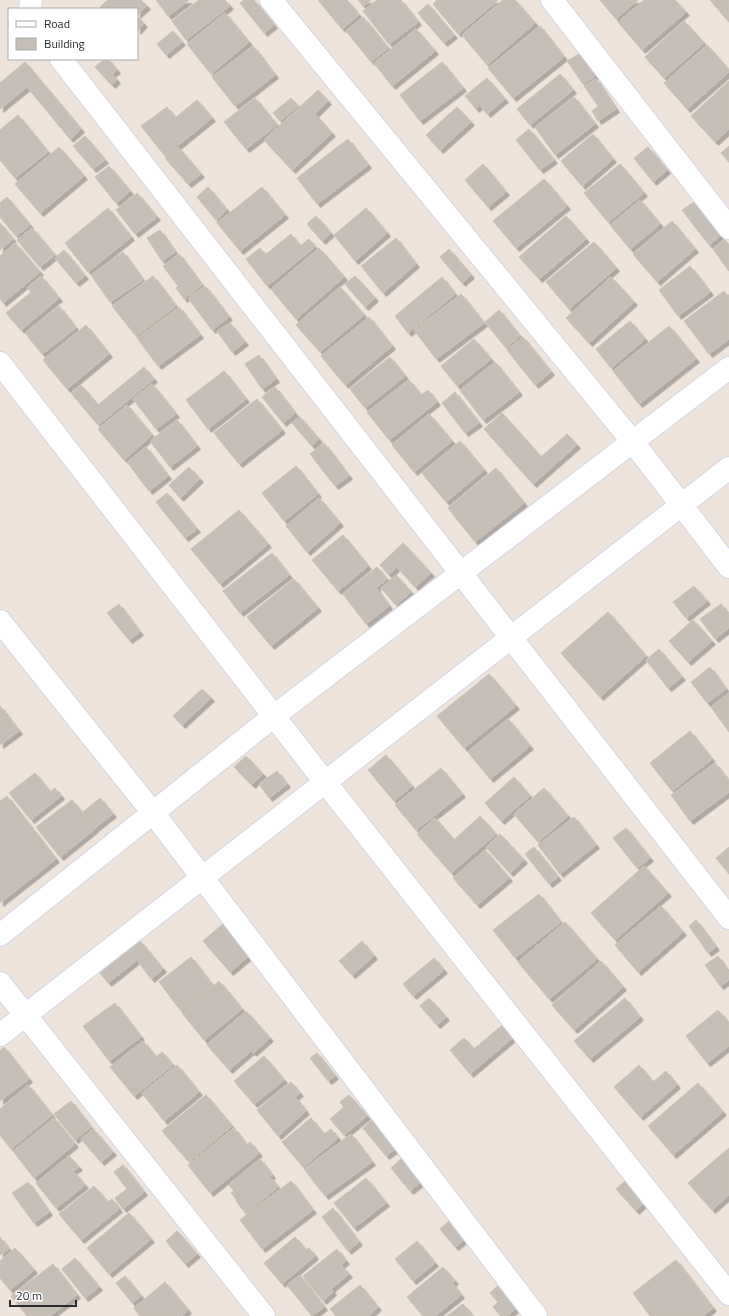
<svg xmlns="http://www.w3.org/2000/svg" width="729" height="1316" viewBox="0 0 729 1316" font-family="'Titillium Web',sans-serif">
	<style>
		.building { fill: #c6bfb7; stroke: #cac0b5; filter: url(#shadow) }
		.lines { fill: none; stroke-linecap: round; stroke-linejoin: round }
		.street-casing { stroke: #d1d7e5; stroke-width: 24 }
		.street { stroke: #fff; stroke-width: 22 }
	</style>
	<defs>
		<filter id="shadow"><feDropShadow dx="3.5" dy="3.5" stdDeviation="0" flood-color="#0004"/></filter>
	</defs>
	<rect width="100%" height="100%" fill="#eee4dc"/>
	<path class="building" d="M 108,0 L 141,0 L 147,6 L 137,15 L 137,9 L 102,9 L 100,7 Z
		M 156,0 L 189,0 L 168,16 Z
		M 199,0 L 225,0 L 230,6 L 186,40 L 172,21 Z
		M 244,0 L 254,0 L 274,25 L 264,33 L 240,3 Z
		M 318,0 L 347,0 L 359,15 L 342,29 Z
		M 358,0 L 371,0 L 363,6 Z
		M 377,0 L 401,0 L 418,22 L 389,44 L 363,11 Z
		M 437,0 L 496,0 L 497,1 L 458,34 L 433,4 Z
		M 503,0 L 515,0 L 535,23 L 487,65 L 462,35 Z
		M 600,0 L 638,0 L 616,19 Z
		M 644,0 L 675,0 L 686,12 L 642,50 L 618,22 Z
		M 710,0 L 729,0 L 729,22 Z
		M 428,4 L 454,35 L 444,43 L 418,13 Z
		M 225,13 L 249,42 L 211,74 L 187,44 Z
		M 137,16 L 144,24 L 137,31 Z
		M 363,17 L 388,48 L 371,62 L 346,31 Z
		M 684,21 L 704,43 L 664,78 L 645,57 Z
		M 540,26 L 564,57 L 513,98 L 488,68 Z
		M 416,29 L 435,51 L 392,86 L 374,63 Z
		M 173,31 L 182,42 L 166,55 L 157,44 Z
		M 707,45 L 729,70 L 729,72 L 687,109 L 664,83 Z
		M 253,46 L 275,75 L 235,106 L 212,77 Z
		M 579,54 L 595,76 L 583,84 L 567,61 Z
		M 105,59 L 108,59 L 117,70 L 112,74 L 117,80 L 112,85 L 95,67 Z
		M 25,62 L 81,129 L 70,139 L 27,87 L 0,109 L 0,83 Z
		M 442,62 L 463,88 L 420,121 L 400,95 Z
		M 560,74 L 573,90 L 530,125 L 517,109 Z
		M 487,78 L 505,99 L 487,114 L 480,105 L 476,109 L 465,96 Z
		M 596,79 L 616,109 L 598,121 L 592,111 L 598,106 L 584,86 Z
		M 729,81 L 729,129 L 715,142 L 691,116 Z
		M 318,90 L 328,101 L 315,114 L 332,133 L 292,170 L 264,140 Z
		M 574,97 L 595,124 L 555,155 L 535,127 Z
		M 255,98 L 277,125 L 246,149 L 224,122 Z
		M 291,98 L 298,106 L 280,121 L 273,113 Z
		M 197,100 L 212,118 L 165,156 L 141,126 L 167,107 L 175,118 Z
		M 457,107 L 471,122 L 440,150 L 426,135 Z
		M 18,115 L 48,152 L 15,178 L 0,160 L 0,130 Z
		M 529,129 L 554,160 L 540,170 L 516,140 Z
		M 593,134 L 613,159 L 582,186 L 561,161 Z
		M 85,136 L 105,160 L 93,169 L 73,146 Z
		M 348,139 L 368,165 L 317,204 L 297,178 Z
		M 729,146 L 729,162 L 721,153 Z
		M 59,147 L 84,176 L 40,213 L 15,184 Z
		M 178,147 L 201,174 L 188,184 L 165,158 Z
		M 648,147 L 667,170 L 653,182 L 634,158 Z
		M 483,164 L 506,192 L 488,207 L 465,180 Z
		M 620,164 L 644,193 L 608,222 L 584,193 Z
		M 109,166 L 130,191 L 116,203 L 95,177 Z
		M 544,179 L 567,206 L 516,248 L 493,221 Z
		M 208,187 L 227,210 L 216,220 L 197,197 Z
		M 262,187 L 285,215 L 240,251 L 217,223 Z
		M 137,193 L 157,217 L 135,234 L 116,210 Z
		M 7,197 L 30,225 L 16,236 L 0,217 L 0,203 Z
		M 640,200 L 660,224 L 630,249 L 610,225 Z
		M 694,202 L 720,236 L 709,245 L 682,210 Z
		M 108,208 L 131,237 L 88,272 L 65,243 Z
		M 366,208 L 387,233 L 355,261 L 334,235 Z
		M 316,216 L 331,233 L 322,241 L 307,224 Z
		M 566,216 L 586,239 L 539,279 L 519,257 Z
		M 672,221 L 695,249 L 657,282 L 633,254 Z
		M 0,223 L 13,239 L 0,250 Z
		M 32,228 L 55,255 L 40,267 L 17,240 Z
		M 160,230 L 175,252 L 162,261 L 147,238 Z
		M 291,234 L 300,246 L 309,239 L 315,247 L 267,286 L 246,259 L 260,248 L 265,255 Z
		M 396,238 L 416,264 L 383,293 L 361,266 Z
		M 725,240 L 729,245 L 729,271 L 713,249 Z
		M 594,242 L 616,268 L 569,309 L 546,282 Z
		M 15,243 L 40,272 L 3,303 L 0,299 L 0,256 Z
		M 319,248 L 344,277 L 296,319 L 271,289 Z
		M 449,249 L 471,275 L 462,283 L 440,257 Z
		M 64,250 L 85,276 L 76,283 L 55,258 Z
		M 123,252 L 143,280 L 110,302 L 91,275 Z
		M 179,254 L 202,285 L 184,299 L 176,288 L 178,286 L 163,266 Z
		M 690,266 L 710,292 L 678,316 L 659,290 Z
		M 41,276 L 59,298 L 21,330 L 6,313 L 31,292 L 27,288 Z
		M 153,276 L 176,306 L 136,336 L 112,306 Z
		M 355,276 L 375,298 L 365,307 L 345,284 Z
		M 442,277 L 455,294 L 408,333 L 395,316 Z
		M 611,277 L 634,302 L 589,343 L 566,318 Z
		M 205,286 L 229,317 L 212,330 L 188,298 Z
		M 340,287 L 364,315 L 320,352 L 296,325 Z
		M 724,291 L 729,298 L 729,339 L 709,354 L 684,321 Z
		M 461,294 L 484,323 L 436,359 L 414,330 Z
		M 59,306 L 76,328 L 42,354 L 25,333 Z
		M 179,307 L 200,335 L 158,366 L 137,338 Z
		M 499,310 L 520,336 L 506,348 L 485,322 Z
		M 369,317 L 392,346 L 345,385 L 321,356 Z
		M 630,321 L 645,339 L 611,368 L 596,349 Z
		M 230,323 L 245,342 L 232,352 L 217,331 Z
		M 86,325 L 109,354 L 67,389 L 43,360 Z
		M 669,326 L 696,359 L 639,404 L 613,371 Z
		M 523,337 L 551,372 L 535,385 L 507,350 Z
		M 474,339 L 491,359 L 457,386 L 441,366 Z
		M 259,355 L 276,379 L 262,389 L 245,364 Z
		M 390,357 L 405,376 L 365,408 L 350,389 Z
		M 495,362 L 519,392 L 483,420 L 460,390 Z
		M 144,367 L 154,379 L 98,425 L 71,393 L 81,385 L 98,405 Z
		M 224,371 L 246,399 L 208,429 L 186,400 Z
		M 409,380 L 421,395 L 428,390 L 437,402 L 389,440 L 367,412 Z
		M 152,384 L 176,414 L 156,429 L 133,399 Z
		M 275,387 L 295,413 L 283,423 L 262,397 Z
		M 455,392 L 479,423 L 465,433 L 442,403 Z
		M 257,399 L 282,430 L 239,464 L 214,433 Z
		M 127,405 L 152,435 L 124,460 L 98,429 Z
		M 502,413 L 541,457 L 567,434 L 577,445 L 533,484 L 484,429 Z
		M 429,414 L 452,441 L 414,472 L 392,445 Z
		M 299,416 L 319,439 L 312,446 L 292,423 Z
		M 177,420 L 197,446 L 170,467 L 150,441 Z
		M 460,441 L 484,470 L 446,502 L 422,473 Z
		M 324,443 L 349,476 L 335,486 L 310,454 Z
		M 146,447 L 168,476 L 149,491 L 127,462 Z
		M 296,466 L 318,494 L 284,521 L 262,493 Z
		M 189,467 L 200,479 L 180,498 L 169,485 Z
		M 496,468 L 524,503 L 475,542 L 448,508 Z
		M 167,493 L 197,529 L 185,538 L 156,502 Z
		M 319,498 L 340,523 L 307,552 L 286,526 Z
		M 239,510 L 268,544 L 220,584 L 191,549 Z
		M 343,535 L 368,566 L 338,591 L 312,560 Z
		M 403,543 L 431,573 L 415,587 L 397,567 L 389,575 L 380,565 Z
		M 272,553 L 289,575 L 240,613 L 223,591 Z
		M 377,567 L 387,579 L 376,588 L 389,606 L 366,624 L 343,594 Z
		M 396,575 L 411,592 L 396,605 L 381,588 Z
		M 294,579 L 318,608 L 271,646 L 247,617 Z
		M 694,586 L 707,601 L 686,618 L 673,602 Z
		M 119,604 L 140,632 L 129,640 L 107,613 Z
		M 721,604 L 729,615 L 729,628 L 715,639 L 700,619 Z
		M 608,612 L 646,656 L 600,697 L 561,653 Z
		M 693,620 L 712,641 L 688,662 L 669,641 Z
		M 659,649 L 682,677 L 668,688 L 646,660 Z
		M 710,667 L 726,689 L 707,703 L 691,682 Z
		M 489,674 L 516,706 L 464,748 L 437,716 Z
		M 202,689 L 211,698 L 182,725 L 173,716 Z
		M 729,693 L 729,732 L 711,707 Z
		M 0,706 L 19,731 L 0,745 Z
		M 508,719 L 530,746 L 490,779 L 468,752 Z
		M 690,731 L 712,759 L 672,791 L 650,763 Z
		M 386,755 L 412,786 L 394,801 L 368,770 Z
		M 246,756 L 263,774 L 252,785 L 234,767 Z
		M 715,763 L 729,781 L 729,792 L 690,821 L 671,795 Z
		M 441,768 L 462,794 L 416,830 L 395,805 Z
		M 277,771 L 287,784 L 269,798 L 259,784 Z
		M 35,773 L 50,792 L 55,788 L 61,796 L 31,820 L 9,793 Z
		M 514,777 L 530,796 L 501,821 L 485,803 Z
		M 544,788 L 568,816 L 538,842 L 514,814 Z
		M 7,796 L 56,859 L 0,903 L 0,801 Z
		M 100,798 L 113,814 L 95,828 L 83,812 Z
		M 72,800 L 95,829 L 60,857 L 36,827 Z
		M 480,816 L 496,834 L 451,873 L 417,834 L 435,818 L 454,840 Z
		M 574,817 L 596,845 L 560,874 L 538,845 Z
		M 626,828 L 650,858 L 637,868 L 613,838 Z
		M 500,834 L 524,860 L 510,873 L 486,847 Z
		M 534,847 L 558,877 L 549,884 L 525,854 Z
		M 729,847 L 729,874 L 716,858 Z
		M 485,850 L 509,878 L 477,905 L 453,878 Z
		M 644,866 L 668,893 L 615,940 L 591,913 Z
		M 539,894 L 561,922 L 515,958 L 493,930 Z
		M 661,906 L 683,932 L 638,972 L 615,945 Z
		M 696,920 L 716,947 L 708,953 L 689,926 Z
		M 565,922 L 597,959 L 549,999 L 518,962 Z
		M 224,923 L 251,954 L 230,972 L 203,941 Z
		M 140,941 L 163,969 L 151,979 L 137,960 L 108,983 L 100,973 Z
		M 362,941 L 374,956 L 352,975 L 339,961 Z
		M 718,956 L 729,973 L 729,980 L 720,986 L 705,965 Z
		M 191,957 L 213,986 L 181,1011 L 159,982 Z
		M 434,958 L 444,970 L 413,996 L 403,984 Z
		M 601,961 L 623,987 L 574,1030 L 552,1005 Z
		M 219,981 L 242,1009 L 204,1040 L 182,1013 Z
		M 429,998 L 446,1017 L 437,1025 L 420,1006 Z
		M 625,998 L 640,1017 L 590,1059 L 574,1041 Z
		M 115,1003 L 141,1037 L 109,1061 L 83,1026 Z
		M 718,1010 L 729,1023 L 729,1046 L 707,1063 L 686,1036 Z
		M 246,1011 L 270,1038 L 253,1053 L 251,1051 L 229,1070 L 207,1045 Z
		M 506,1022 L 516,1035 L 470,1074 L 450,1050 L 464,1038 L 474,1049 Z
		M 143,1041 L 156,1057 L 162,1052 L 173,1065 L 134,1096 L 110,1067 Z
		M 4,1047 L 29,1079 L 0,1101 L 0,1051 Z
		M 317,1053 L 335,1076 L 328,1081 L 310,1058 Z
		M 264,1056 L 284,1080 L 254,1104 L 234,1081 Z
		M 177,1065 L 199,1092 L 164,1121 L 142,1093 Z
		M 639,1065 L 653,1082 L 666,1071 L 677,1085 L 640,1117 L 614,1087 Z
		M 291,1082 L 300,1093 L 295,1097 L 306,1111 L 278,1136 L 257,1110 Z
		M 698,1083 L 723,1112 L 673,1155 L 648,1126 Z
		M 28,1085 L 52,1115 L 11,1149 L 0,1135 L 0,1109 Z
		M 206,1095 L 232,1126 L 189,1162 L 162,1131 Z
		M 349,1095 L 367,1116 L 344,1135 L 330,1119 L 344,1107 L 340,1102 Z
		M 71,1101 L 91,1127 L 75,1140 L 54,1114 Z
		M 54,1118 L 75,1144 L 34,1178 L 13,1151 Z
		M 311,1118 L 324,1134 L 331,1129 L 338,1138 L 303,1167 L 282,1142 Z
		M 374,1118 L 398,1147 L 386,1156 L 363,1128 Z
		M 234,1128 L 247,1145 L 250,1142 L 259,1153 L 210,1193 L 188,1165 Z
		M 93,1129 L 113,1152 L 101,1162 L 81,1139 Z
		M 351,1134 L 372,1162 L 325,1196 L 304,1169 Z
		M 729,1148 L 729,1195 L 712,1210 L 688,1183 Z
		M 69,1156 L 79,1167 L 73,1171 L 85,1185 L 56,1208 L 36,1183 Z
		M 402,1158 L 421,1182 L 410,1191 L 391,1168 Z
		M 260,1159 L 272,1175 L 270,1177 L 278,1187 L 246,1214 L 236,1201 L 237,1200 L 231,1193 L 234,1191 L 229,1185 Z
		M 123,1165 L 144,1192 L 123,1209 L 115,1198 L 127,1189 L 114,1172 Z
		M 366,1178 L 386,1203 L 354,1228 L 334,1203 Z
		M 626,1180 L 646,1201 L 636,1211 L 616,1189 Z
		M 291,1181 L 313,1210 L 262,1249 L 240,1220 Z
		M 28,1182 L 49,1212 L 34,1223 L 12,1193 Z
		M 94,1186 L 108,1202 L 112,1199 L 119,1209 L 81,1240 L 59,1214 Z
		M 333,1208 L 359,1242 L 348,1251 L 322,1217 Z
		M 129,1213 L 151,1239 L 109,1274 L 87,1248 Z
		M 449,1221 L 465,1239 L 455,1247 L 440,1229 Z
		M 177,1231 L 197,1254 L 185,1264 L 166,1241 Z
		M 0,1237 L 9,1249 L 0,1255 Z
		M 295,1237 L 306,1250 L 309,1248 L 315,1256 L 282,1284 L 264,1263 Z
		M 417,1241 L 435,1263 L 413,1281 L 395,1259 Z
		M 15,1248 L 34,1270 L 10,1290 L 0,1278 L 0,1261 Z
		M 337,1249 L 346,1261 L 341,1265 L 349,1274 L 331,1289 L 333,1292 L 323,1301 L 303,1276 Z
		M 75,1258 L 99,1287 L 85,1298 L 62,1269 Z
		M 676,1260 L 713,1308 L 703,1316 L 650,1316 L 633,1293 Z
		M 53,1264 L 77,1295 L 50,1316 L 27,1316 L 11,1296 Z
		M 443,1267 L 455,1281 L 452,1283 L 461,1295 L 435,1316 L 423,1316 L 407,1297 Z
		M 300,1275 L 324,1307 L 312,1316 L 287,1285 Z
		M 125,1276 L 141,1296 L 132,1303 L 116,1283 Z
		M 165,1282 L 188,1310 L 181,1316 L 140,1316 L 134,1308 Z
		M 502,1282 L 521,1304 L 507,1316 L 501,1316 L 493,1307 L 498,1302 L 490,1293 Z
		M 360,1285 L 378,1307 L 368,1316 L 336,1316 L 330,1309 Z
		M 463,1304 L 473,1316 L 447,1316 Z"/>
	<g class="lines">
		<g class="street-casing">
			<path id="street" d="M 271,0 L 633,442 L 729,567
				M 552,0 L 729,228
				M 30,9 L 31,0
				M 61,59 L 729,918
				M 0,363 L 325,782 L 729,1294
				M 0,621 L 154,814 L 536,1316
				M 0,935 L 274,716 L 729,368
				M 0,983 L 264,1316
				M 0,1035 L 729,468"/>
		</g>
		<use href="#street" class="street"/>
	</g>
	<rect x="8" y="8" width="130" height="52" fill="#ffffff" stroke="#aaaaaa"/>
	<rect x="16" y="21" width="20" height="6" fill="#ffffff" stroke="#aaaaaa"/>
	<text x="44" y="28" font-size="12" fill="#2b2b2b">Road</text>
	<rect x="16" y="38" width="20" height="12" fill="#c6bfb7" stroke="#aaaaaa"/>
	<text x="44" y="48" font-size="12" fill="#2b2b2b">Building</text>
	<path d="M10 1300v6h66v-6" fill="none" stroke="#2b2b2b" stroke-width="2"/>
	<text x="16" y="1300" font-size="12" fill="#2b2b2b" stroke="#ffffff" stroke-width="3" paint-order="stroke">20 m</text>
</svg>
